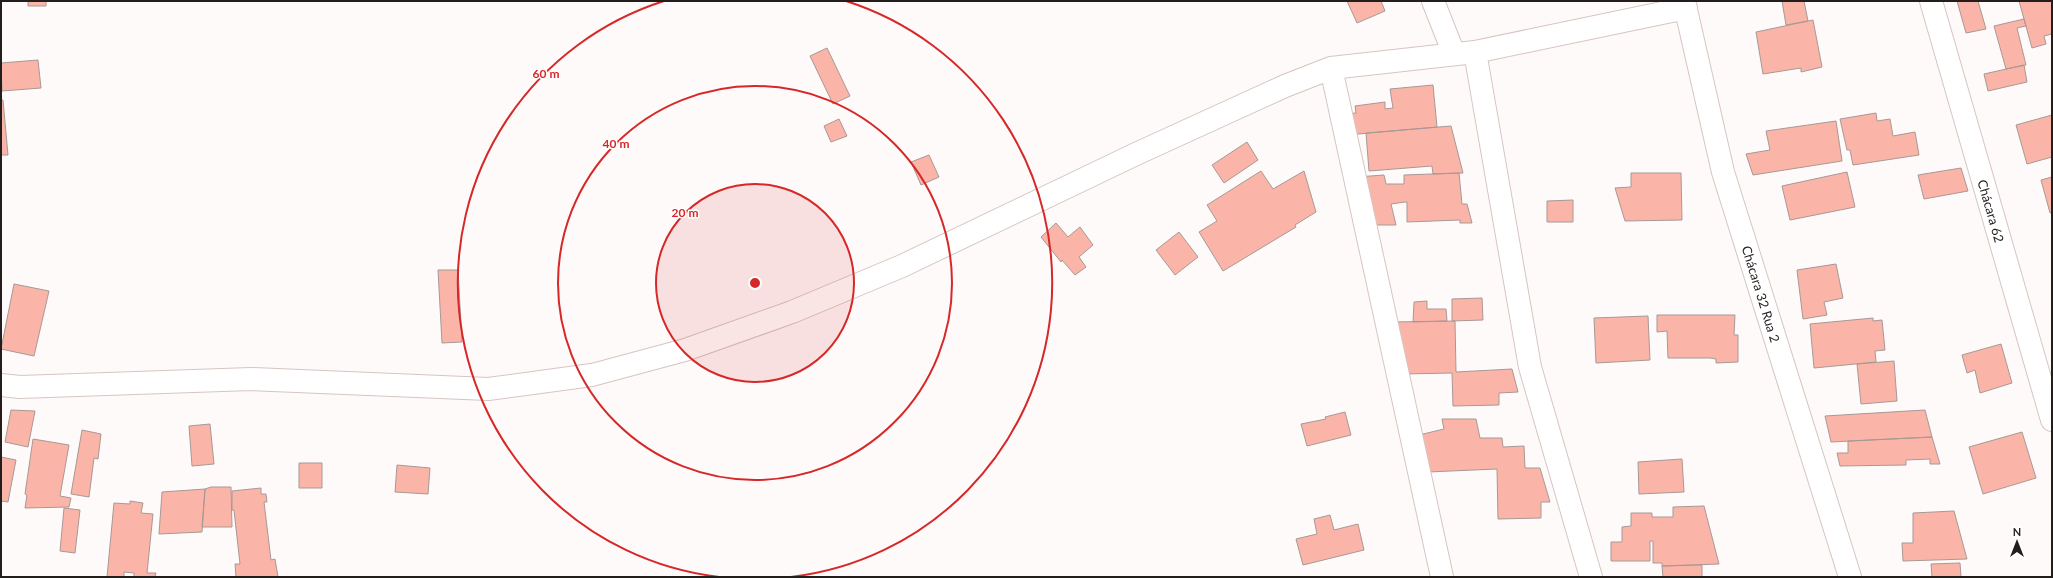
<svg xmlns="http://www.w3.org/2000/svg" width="2053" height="578" viewBox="0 0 2053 578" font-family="Lato,sans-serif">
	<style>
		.building { fill: #fbb5a8; stroke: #a89895 }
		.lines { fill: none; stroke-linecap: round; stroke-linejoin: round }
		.street-casing { stroke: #d6c5c2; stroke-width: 24 }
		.street { stroke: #fff; stroke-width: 22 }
		.ring { fill: none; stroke: #d62828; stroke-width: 2 }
		.labels { text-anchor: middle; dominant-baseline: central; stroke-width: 3; stroke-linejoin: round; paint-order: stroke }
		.street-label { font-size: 13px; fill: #231d1c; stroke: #fff }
		.centre { fill: #d62828; stroke: #fff; stroke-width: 2 }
		.ring-label { font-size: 12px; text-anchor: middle; font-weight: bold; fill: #d62828; stroke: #fff; stroke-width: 3; stroke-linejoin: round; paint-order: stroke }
	</style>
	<rect width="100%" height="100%" fill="#fefafa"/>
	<path class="building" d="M 28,1 L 46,1 L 46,6 L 28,6 Z
		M 1347,1 L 1381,1 L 1385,11 L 1357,23 Z
		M 1782,1 L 1804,1 L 1808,21 L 1786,25 Z
		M 1957,1 L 1978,1 L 1986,29 L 1966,33 Z
		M 2019,1 L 2052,1 L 2052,34 L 2044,36 L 2046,44 L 2032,48 Z
		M 2024,19 L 2026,26 L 2017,28 L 2026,65 L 2006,69 L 1994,26 Z
		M 1813,20 L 1822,67 L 1801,72 L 1801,68 L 1763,74 L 1756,32 Z
		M 827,48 L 850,96 L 833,104 L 810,56 Z
		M 38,60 L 41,88 L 2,91 L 1,63 Z
		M 2024,65 L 2027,82 L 1988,91 L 1984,74 Z
		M 1433,85 L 1437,127 L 1347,135 L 1344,114 L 1356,113 L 1355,106 L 1385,102 L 1385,109 L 1393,108 L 1390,89 Z
		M 1,100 L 3,100 L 8,155 L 1,155 Z
		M 1876,113 L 1877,121 L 1890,119 L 1893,136 L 1915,132 L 1919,155 L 1853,165 L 1850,150 L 1847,150 L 1840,119 Z
		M 2052,115 L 2052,157 L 2027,164 L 2016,125 Z
		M 839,119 L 847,136 L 831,142 L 824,126 Z
		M 1836,121 L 1842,161 L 1753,175 L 1746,154 L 1770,150 L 1766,131 Z
		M 1451,126 L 1463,173 L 1433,174 L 1432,166 L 1369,171 L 1366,133 Z
		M 1247,142 L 1258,160 L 1224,183 L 1212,165 Z
		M 929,155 L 939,177 L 921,185 L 911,162 Z
		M 1961,168 L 1968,191 L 1924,199 L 1918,175 Z
		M 1261,171 L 1273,189 L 1304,171 L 1316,212 L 1295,225 L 1296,227 L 1223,271 L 1199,232 L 1217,221 L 1207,205 Z
		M 1847,172 L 1855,207 L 1790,220 L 1782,186 Z
		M 1459,173 L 1462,204 L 1467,204 L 1472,223 L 1460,223 L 1460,220 L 1407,222 L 1407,202 L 1405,202 L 1391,204 L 1396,225 L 1368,225 L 1357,177 L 1384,175 L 1386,184 L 1404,184 L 1404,175 Z
		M 1631,173 L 1681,173 L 1682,220 L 1625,221 L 1615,188 L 1631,187 Z
		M 2052,177 L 2052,212 L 2050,213 L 2041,180 Z
		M 1573,200 L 1573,222 L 1547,222 L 1547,201 Z
		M 1056,223 L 1068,237 L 1080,227 L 1093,245 L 1079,257 L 1086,267 L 1075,275 L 1062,260 L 1061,262 L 1041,237 Z
		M 1179,232 L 1198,257 L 1175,275 L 1156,250 Z
		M 1836,264 L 1843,298 L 1824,302 L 1827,315 L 1803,319 L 1797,270 Z
		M 438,270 L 458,270 L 462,342 L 442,343 Z
		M 14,284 L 49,291 L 34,356 L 1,349 Z
		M 1482,298 L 1483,320 L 1452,321 L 1452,299 Z
		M 1427,301 L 1427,309 L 1446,309 L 1447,321 L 1413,322 L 1414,302 Z
		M 1657,315 L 1735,315 L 1734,335 L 1738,335 L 1738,362 L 1716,363 L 1716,359 L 1710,358 L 1668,358 L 1667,331 L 1657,332 Z
		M 1648,316 L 1650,360 L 1596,363 L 1594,318 Z
		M 1873,318 L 1873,321 L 1882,320 L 1885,350 L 1875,351 L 1876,362 L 1814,368 L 1810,324 Z
		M 1455,321 L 1456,372 L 1512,369 L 1518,392 L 1499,393 L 1499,405 L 1453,406 L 1452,373 L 1403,374 L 1391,322 Z
		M 2001,344 L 2012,383 L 1980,393 L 1975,370 L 1967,373 L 1962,355 Z
		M 1894,361 L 1897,401 L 1861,404 L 1857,364 Z
		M 11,410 L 35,411 L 28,447 L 5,442 Z
		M 1925,410 L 1932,437 L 1831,442 L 1825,416 Z
		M 1345,412 L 1351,435 L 1307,446 L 1301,424 L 1326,419 L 1325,417 Z
		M 1442,419 L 1476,419 L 1480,438 L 1502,438 L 1503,447 L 1524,446 L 1525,468 L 1540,468 L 1550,502 L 1541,502 L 1541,518 L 1498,519 L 1497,469 L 1428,472 L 1419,435 L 1444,429 Z
		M 210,424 L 214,464 L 192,466 L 189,426 Z
		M 82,430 L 101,434 L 98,459 L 94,458 L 89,497 L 71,494 Z
		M 2022,432 L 2036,478 L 1983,494 L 1969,447 Z
		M 1932,437 L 1940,464 L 1930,464 L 1930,459 L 1906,460 L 1906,465 L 1840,466 L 1837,453 L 1848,453 L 1848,441 Z
		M 33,439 L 69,445 L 60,496 L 71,498 L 69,507 L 25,508 L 27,495 L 25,494 Z
		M 1,457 L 16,460 L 8,502 L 1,501 Z
		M 1682,459 L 1684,492 L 1639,494 L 1638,462 Z
		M 299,463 L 322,463 L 322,488 L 299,488 Z
		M 397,465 L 430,468 L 428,494 L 395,492 Z
		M 211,487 L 231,487 L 232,527 L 202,527 L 205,489 Z
		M 261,488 L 261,494 L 266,494 L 267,502 L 264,502 L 271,560 L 275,559 L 278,577 L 236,577 L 235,564 L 240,564 L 234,510 L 232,510 L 232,491 Z
		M 205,489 L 202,532 L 159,534 L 162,492 Z
		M 130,501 L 143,503 L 141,513 L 153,514 L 147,573 L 156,573 L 155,577 L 134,577 L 134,573 L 124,572 L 124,577 L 107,577 L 114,503 L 130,504 Z
		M 1704,506 L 1719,564 L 1662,566 L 1662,563 L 1653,563 L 1653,541 L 1650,541 L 1650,561 L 1611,561 L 1611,542 L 1622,542 L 1622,527 L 1631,526 L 1631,513 L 1652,513 L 1652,517 L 1673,517 L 1673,507 Z
		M 64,508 L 80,510 L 75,553 L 60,551 Z
		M 1954,511 L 1967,559 L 1903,561 L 1902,543 L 1913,543 L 1913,513 Z
		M 1330,515 L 1334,530 L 1358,524 L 1364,550 L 1303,565 L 1296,539 L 1317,534 L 1314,519 Z
		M 1960,563 L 1961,577 L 1932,577 L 1931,564 Z
		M 1702,565 L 1702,577 L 1663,577 L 1662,566 Z"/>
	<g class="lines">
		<g class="street-casing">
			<path id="street" d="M 1433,1 L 1454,54
				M 1684,1 L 1723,172 L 1850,577
				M 1931,1 L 2052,420
				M 1475,52 L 1530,367 L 1591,577
				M 1331,68 L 1442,577
				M 1,385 L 20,387 L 251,379 L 488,389 L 592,375 L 685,350 L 792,312 L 902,266 L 1136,154 L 1285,86 L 1331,68 L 1475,52 L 1686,8"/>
		</g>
		<use href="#street" class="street"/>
	</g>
	<circle cx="755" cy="283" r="99" fill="#d62828" fill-opacity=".12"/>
	<g class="ring">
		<circle cx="755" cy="283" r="99"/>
		<circle cx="755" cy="283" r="197"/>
		<path d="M719 577A296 296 0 0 1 664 1M846 1A296 296 0 0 1 791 577"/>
	</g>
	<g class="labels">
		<g class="street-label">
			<text transform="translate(1991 211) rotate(74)">Chácara 62</text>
			<text transform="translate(1761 294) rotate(73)">Chácara 32 Rua 2</text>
		</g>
	</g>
	<circle cx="755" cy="283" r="6" class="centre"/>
	<g class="ring-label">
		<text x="546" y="78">60 m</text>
		<text x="616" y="148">40 m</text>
		<text x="685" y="217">20 m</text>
	</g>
	<rect width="2053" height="578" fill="none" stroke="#231d1c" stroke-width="4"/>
	<g transform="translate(2017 542)" stroke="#ffffff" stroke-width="3" paint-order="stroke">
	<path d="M0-3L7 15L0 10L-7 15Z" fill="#231d1c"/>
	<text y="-6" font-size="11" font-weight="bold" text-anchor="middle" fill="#231d1c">N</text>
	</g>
</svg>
